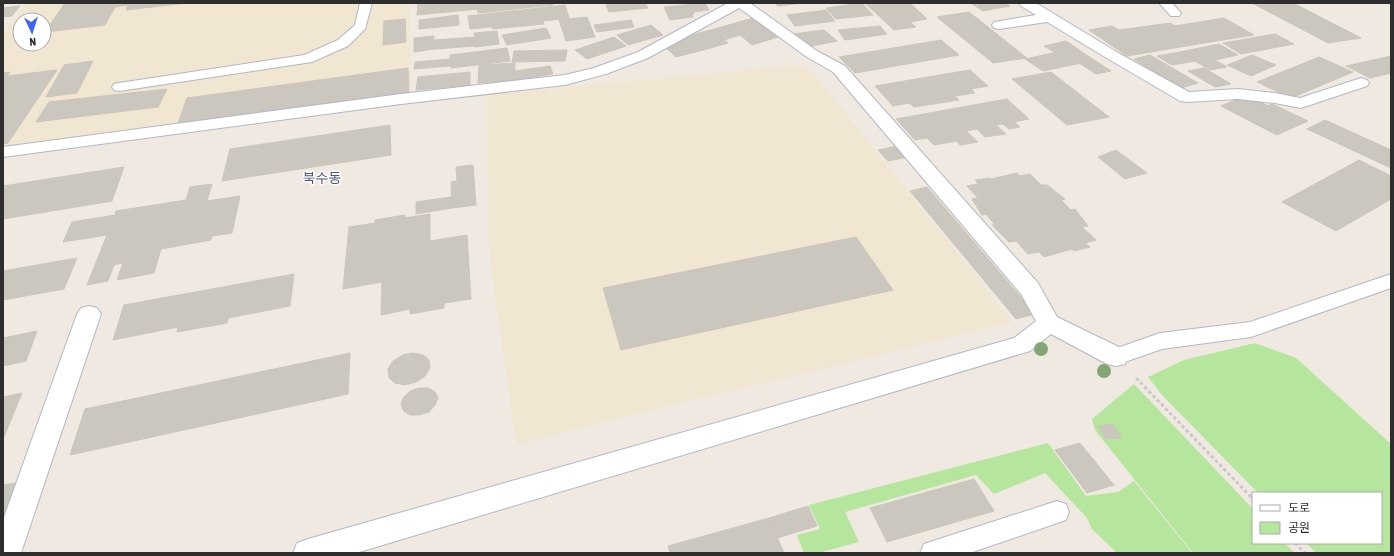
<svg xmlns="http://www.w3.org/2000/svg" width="1394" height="556" viewBox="0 0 1394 556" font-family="'Asap Condensed','Noto Sans KR',sans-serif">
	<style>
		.education { fill: #f0e6d1; fill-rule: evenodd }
		.green { fill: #b6e59e }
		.building { fill: #cbc7bf; stroke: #cbc5ba }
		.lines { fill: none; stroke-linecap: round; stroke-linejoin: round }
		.service-casing { stroke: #b4b7c1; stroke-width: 2 }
		.minor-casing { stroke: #b4b7c1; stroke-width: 2 }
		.path { stroke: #c9c9c9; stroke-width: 3; stroke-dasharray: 3.5 2.5; stroke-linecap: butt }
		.service { fill: #fff; fill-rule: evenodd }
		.minor { fill: #fff; fill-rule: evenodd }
		.tree { fill: #84a574 }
		.labels { text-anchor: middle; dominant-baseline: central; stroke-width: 3; stroke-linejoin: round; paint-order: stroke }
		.quarter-label { font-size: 14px; fill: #4d5680; stroke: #fff }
	</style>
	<rect width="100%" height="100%" fill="#efe9e1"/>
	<path class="education" d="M 27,3 L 410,3 L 411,95 L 3,149 L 3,34 ZM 20,20 L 44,20 L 44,44 L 20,44 Z
		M 786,66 L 801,66 L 815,75 L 1012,322 L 516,444 L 488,243 L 487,95 Z"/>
	<path class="green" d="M 1255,343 L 1296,358 L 1391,444 L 1391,553 L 1316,553 L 1306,543 L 1381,543 L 1381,493 L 1258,493 L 1162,395 L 1148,377 L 1184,360 Z
		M 1134,384 L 1253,509 L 1253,543 L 1285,543 L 1295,553 L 1193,553 L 1095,430 L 1092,419 Z
		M 1048,443 L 1086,496 L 1118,492 L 1134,481 L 1192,553 L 1117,553 L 1092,529 L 1087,518 L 1045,473 L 994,494 L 976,475 L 845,512 L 859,542 L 818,553 L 804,553 L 797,535 L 820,529 L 809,505 Z"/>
	<path class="building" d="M 65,3 L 187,3 L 126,10 L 128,5 L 115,7 L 105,25 L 45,32 Z
		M 418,3 L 477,3 L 478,9 L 417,15 Z
		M 477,3 L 553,3 L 553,5 L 478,13 Z
		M 625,3 L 645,3 L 648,8 L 609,12 L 606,5 Z
		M 705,3 L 709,10 L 693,12 L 694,14 L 692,14 L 693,17 L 670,20 L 664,7 Z
		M 775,3 L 803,3 L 778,6 Z
		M 862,3 L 873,15 L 836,19 L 826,8 Z
		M 865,3 L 895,3 L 897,5 L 910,3 L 927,19 L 910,22 L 916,27 L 894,30 Z
		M 971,3 L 1006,3 L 1010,6 L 983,11 Z
		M 1252,3 L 1293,3 L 1361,38 L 1328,43 Z
		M 565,5 L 569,18 L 543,21 L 544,24 L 493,29 L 492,27 L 470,29 L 468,16 Z
		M 20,6 L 12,16 L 3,17 L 3,8 Z
		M 826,10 L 835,21 L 795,26 L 787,15 Z
		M 969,12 L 1027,58 L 993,63 L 937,17 Z
		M 458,15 L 459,25 L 419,29 L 419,20 Z
		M 587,17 L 595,37 L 566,41 L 559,20 Z
		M 753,18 L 778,37 L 752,45 L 740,35 L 724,40 L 711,30 Z
		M 1224,18 L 1254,35 L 1204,43 L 1175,26 Z
		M 405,19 L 406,42 L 383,45 L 384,21 Z
		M 631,20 L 634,27 L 597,32 L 594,25 Z
		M 1170,23 L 1204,43 L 1151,52 L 1119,30 Z
		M 651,25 L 663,35 L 628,45 L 617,35 Z
		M 880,26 L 887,34 L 845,40 L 838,30 Z
		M 1112,26 L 1119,30 L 1151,52 L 1127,56 L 1089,30 Z
		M 546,28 L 551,38 L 507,45 L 502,35 Z
		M 711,30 L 728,43 L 703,50 L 686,36 Z
		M 824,30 L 837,41 L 806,47 L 792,34 Z
		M 497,31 L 499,44 L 475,47 L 475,37 L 474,33 Z
		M 1275,34 L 1294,44 L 1241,54 L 1223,43 Z
		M 434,36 L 434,49 L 414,52 L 414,38 Z
		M 475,37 L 475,46 L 434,49 L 435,40 Z
		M 614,37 L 626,46 L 587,59 L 575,50 Z
		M 687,37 L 703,50 L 676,57 L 663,45 L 672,41 Z
		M 941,40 L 959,55 L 855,73 L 839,57 Z
		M 1066,41 L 1094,60 L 1086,62 L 1067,50 L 1054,52 L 1044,46 Z
		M 1219,44 L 1238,55 L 1215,60 L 1227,67 L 1210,70 L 1180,52 Z
		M 507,48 L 510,61 L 451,68 L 450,55 Z
		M 567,50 L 565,61 L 512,62 L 514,51 Z
		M 1067,50 L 1086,62 L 1043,71 L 1025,59 Z
		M 1180,52 L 1195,61 L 1172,65 L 1157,56 Z
		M 1150,55 L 1198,83 L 1181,88 L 1134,59 Z
		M 1252,55 L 1276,65 L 1251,76 L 1227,65 Z
		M 1391,56 L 1391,73 L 1370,78 L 1346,66 Z
		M 1319,57 L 1353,72 L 1291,98 L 1257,82 Z
		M 451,59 L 451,66 L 414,69 L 415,62 Z
		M 1094,60 L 1111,71 L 1096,74 L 1079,63 Z
		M 93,61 L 77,93 L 46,97 L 64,65 Z
		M 515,63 L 515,80 L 478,83 L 479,65 Z
		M 550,66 L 553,74 L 515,80 L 515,71 Z
		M 408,68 L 409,94 L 177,126 L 187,98 Z
		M 1204,68 L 1231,84 L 1215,87 L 1188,71 Z
		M 57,70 L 8,143 L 3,144 L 3,73 L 10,72 L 7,76 Z
		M 970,70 L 988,86 L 971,89 L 975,93 L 955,96 L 959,100 L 914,107 L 909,103 L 893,106 L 875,86 Z
		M 470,72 L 470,85 L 416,90 L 418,77 Z
		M 1051,72 L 1109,117 L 1067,125 L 1012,79 Z
		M 167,89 L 158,107 L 36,122 L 49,102 Z
		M 1240,98 L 1255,99 L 1268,106 L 1242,117 L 1221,106 Z
		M 1007,99 L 1029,119 L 1014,122 L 1020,127 L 1009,129 L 1003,124 L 996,125 L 1006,134 L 985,137 L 977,129 L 966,131 L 978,142 L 960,145 L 957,141 L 934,145 L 927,138 L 915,140 L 896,119 Z
		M 1272,104 L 1308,121 L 1277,135 L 1242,117 Z
		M 1325,120 L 1391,150 L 1391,168 L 1307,129 Z
		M 390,125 L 391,155 L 222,181 L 230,149 Z
		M 898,146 L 908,157 L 888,161 L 878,150 Z
		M 1116,150 L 1147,173 L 1125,179 L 1098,157 Z
		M 1359,160 L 1391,176 L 1391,199 L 1336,231 L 1282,202 Z
		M 473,165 L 476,205 L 452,208 L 451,182 L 457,181 L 456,167 Z
		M 124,167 L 112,201 L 3,219 L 3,186 Z
		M 1017,173 L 1020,176 L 1030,174 L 1041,185 L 1047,185 L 1065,199 L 1061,200 L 1071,210 L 1075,209 L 1088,226 L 1082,227 L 1096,240 L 1085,243 L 1090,247 L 1074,251 L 1072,249 L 1044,257 L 1039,252 L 1028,254 L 1016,241 L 1009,242 L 992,225 L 995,225 L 986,214 L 982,215 L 972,199 L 978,198 L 967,186 L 978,184 L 975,180 L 990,178 L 991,179 Z
		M 212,184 L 207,201 L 240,196 L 232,233 L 212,236 L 211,240 L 161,249 L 154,273 L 117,280 L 123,263 L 114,265 L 108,281 L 87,285 L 107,235 L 63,242 L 72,222 L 115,215 L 116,211 L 186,200 L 190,187 Z
		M 927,187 L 1035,314 L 1016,319 L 910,191 Z
		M 451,197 L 452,208 L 416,214 L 416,202 Z
		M 430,214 L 430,241 L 467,235 L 471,299 L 444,303 L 444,308 L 410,314 L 410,309 L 381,315 L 382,282 L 343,289 L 349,227 L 375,223 L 375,220 L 405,215 L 405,218 Z
		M 856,237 L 893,290 L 621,350 L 603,288 Z
		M 77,258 L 64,289 L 3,300 L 3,271 Z
		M 294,274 L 290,306 L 228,318 L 227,323 L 177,332 L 178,327 L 113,340 L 124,305 Z
		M 37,331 L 26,361 L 3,366 L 3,338 Z
		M 350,353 L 348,394 L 70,455 L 85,409 Z
		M 413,353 L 423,355 L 429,360 L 430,368 L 425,376 L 416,382 L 405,385 L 395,383 L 389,378 L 388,369 L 393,361 L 403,355 Z
		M 419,388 L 428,388 L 435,392 L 438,398 L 435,405 L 429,412 L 419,415 L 410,415 L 404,411 L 401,405 L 403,398 L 410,391 Z
		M 22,393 L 4,437 L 3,437 L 3,397 Z
		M 1113,424 L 1122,438 L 1106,439 L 1098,426 Z
		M 1080,443 L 1114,485 L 1087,493 L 1055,450 Z
		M 974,479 L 994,511 L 887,542 L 870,508 Z
		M 16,483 L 4,515 L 11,514 L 3,535 L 3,485 Z
		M 808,506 L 817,526 L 777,538 L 769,518 Z
		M 769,518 L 784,553 L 670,553 L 668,546 Z"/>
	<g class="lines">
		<g class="service-casing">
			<path id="service" d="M 360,3 L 372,3 L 365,29 L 348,46 L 312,62 L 119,91 L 114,90 L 112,87 L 114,84 L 119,83 L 304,55 L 338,40 L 355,25 Z
				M 1159,3 L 1172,3 L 1181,13 L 1179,16 L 1171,16 Z
				M 1391,274 L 1391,288 L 1251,337 L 1162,349 L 1116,365 L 1109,363 L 1105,357 L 1109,351 L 1160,333 L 1250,322 Z
				M 1057,501 L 1066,504 L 1069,512 L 1066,520 L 970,553 L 920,553 L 924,544 L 933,541 Z"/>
		</g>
		<g class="minor-casing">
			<path id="minor" d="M 728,3 L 750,3 L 817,51 L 845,66 L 1038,283 L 1057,317 L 1125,350 L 1128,357 L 1125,364 L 1116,366 L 1107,364 L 1051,334 L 1030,351 L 356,553 L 293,553 L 297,543 L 308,539 L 1014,338 L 1036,321 L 1021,294 L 833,72 L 807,57 L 739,8 L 648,58 L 606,74 L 565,85 L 401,104 L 3,157 L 3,147 L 401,94 L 565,75 L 594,68 L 638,52 Z
				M 1019,3 L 1036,3 L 1120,54 L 1189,92 L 1238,89 L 1275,93 L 1300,98 L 1361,78 L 1367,80 L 1369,83 L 1367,86 L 1301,108 L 1275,103 L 1238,99 L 1186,102 L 1180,101 L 1110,60 L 1047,22 L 999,29 L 994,28 L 992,25 L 994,22 L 1036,15 L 1021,6 Z
				M 89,306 L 97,308 L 101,314 L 21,553 L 3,553 L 3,520 L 77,314 L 81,308 Z"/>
		</g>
		<path class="path" d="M 1136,378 L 1253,499
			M 1295,543 L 1305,553"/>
		<use href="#service" class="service"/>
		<use href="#minor" class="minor"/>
	</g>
	<g class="tree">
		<circle cx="1041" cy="349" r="7"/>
		<circle cx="1104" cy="371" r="7"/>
	</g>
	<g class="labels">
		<g class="quarter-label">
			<text x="322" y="178">북수동</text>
		</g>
	</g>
	<rect width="1394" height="556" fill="none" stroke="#2e2e2e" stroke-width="8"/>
	<rect x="1252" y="492" width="130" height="52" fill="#ffffff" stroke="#ababab"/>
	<rect x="1260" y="505" width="20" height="6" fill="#ffffff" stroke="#ababab"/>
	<text x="1288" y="512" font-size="12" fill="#2e2e2e">도로</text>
	<rect x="1260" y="522" width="20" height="12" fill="#b6e59e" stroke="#ababab"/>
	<text x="1288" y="532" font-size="12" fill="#2e2e2e">공원</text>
	<g transform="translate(32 32) rotate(176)"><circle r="19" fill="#ffffff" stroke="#ababab"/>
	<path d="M0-3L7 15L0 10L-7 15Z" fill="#4264fb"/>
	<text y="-6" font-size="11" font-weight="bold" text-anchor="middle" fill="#2e2e2e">N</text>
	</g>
</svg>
